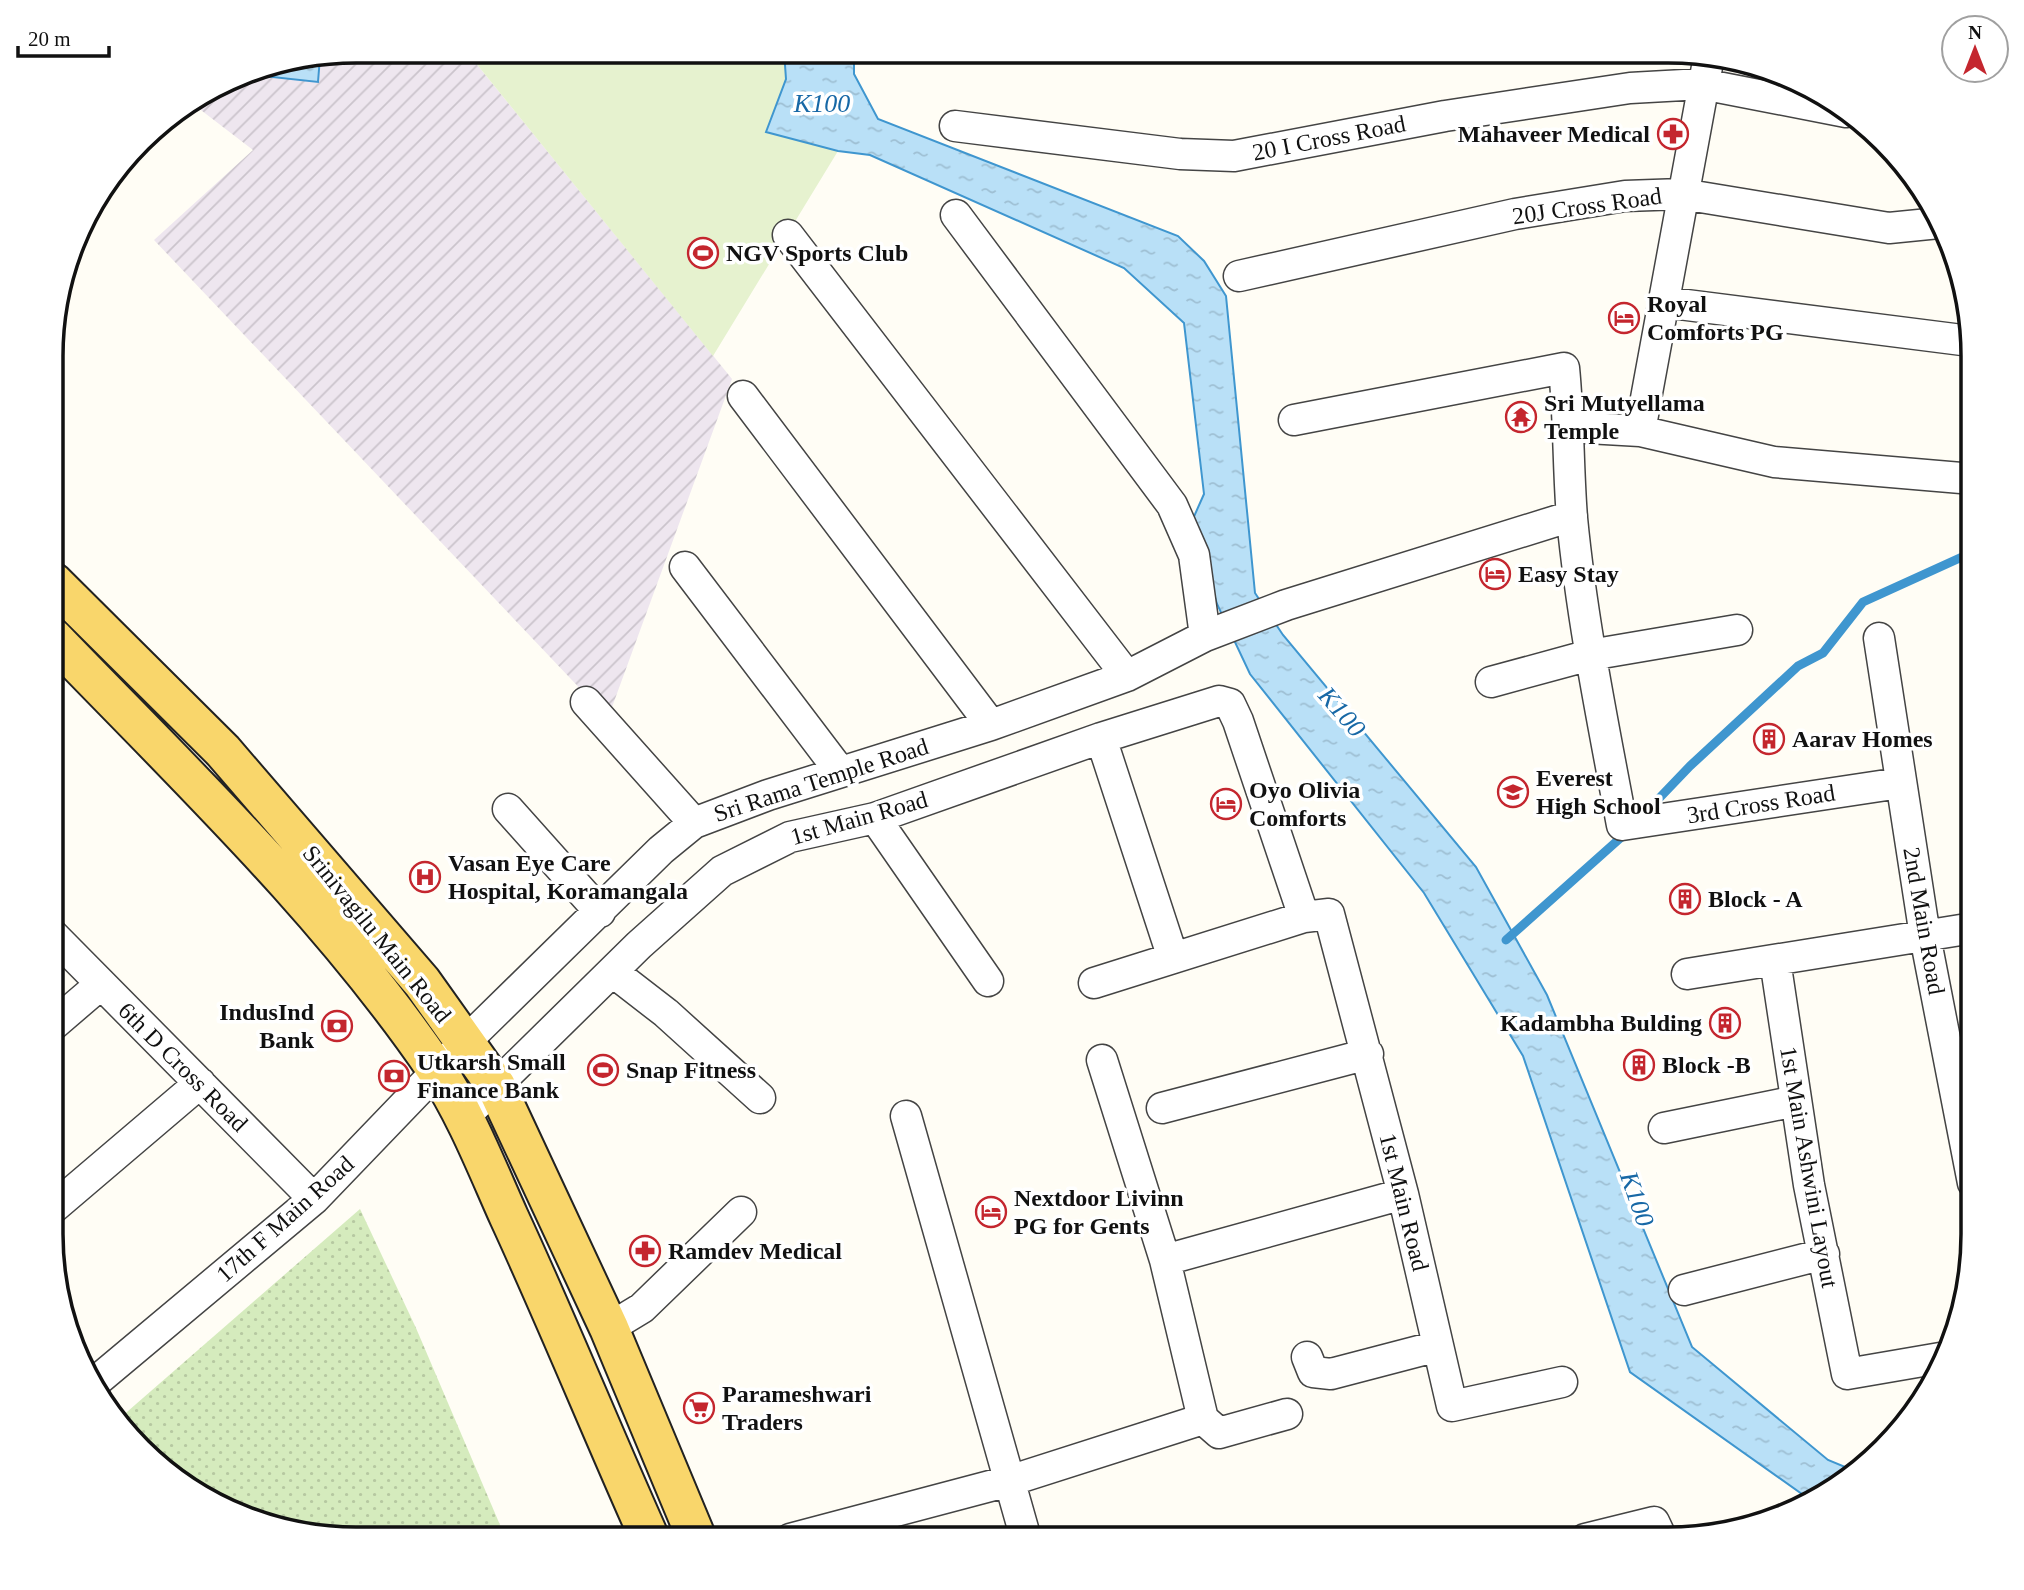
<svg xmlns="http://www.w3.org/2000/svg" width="2024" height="1590" viewBox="0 0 2024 1590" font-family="Georgia,serif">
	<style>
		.industrial { fill: url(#industrial-furrows) }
		.grass { fill: url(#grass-dots) }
		.pitch { fill: #e6f2cf }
		.water { fill: url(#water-ripples); stroke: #3f96cf; stroke-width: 2 }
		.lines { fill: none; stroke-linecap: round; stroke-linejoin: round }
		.stream { stroke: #3f96cf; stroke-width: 9 }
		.minor-casing { stroke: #444; stroke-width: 33 }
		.major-casing { stroke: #222; stroke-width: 42 }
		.minor { stroke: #fff; stroke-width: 30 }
		.major { stroke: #f9d66b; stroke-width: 38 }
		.labels { text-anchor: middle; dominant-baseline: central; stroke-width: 7; stroke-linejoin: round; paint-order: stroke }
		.poi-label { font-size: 24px; font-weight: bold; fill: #111; stroke: #fff; text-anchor: start }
		.street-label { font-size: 24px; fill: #111; stroke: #fff }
		.water-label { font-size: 26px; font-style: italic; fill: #1768a6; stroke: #fff }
		.rim { fill: none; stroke: #111; stroke-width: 3.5 }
	</style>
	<defs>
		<pattern id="industrial-furrows" width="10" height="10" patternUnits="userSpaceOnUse" patternTransform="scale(1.75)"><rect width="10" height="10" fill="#eee6ef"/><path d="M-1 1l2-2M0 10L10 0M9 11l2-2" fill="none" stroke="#cbc4cc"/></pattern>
		<pattern id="grass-dots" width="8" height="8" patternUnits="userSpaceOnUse" patternTransform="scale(1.75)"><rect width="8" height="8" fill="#d5ebbd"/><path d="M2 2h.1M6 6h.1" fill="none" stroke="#b6c8a1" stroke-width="1.8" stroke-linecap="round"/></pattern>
		<pattern id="water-ripples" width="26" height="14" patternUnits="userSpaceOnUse" patternTransform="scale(1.75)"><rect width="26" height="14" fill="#b9e0f7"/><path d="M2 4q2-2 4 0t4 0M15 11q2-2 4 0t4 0" fill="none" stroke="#9ebfd3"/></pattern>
	</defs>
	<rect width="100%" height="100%" fill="#fffdf5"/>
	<path class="industrial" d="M 356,51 L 466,51 L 732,379 L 608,718 L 154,240 L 253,150 L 193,104 L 257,67 Z"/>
	<path class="grass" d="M 360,1209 L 416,1328 L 506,1539 L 336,1539 L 239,1516 L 154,1463 L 120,1418 Z"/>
	<path class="pitch" d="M 466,51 L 784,51 L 786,79 L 766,131 L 838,151 L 713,356 Z"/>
	<path class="water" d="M 784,51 L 854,51 L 854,74 L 878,119 L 1178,236 L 1204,261 L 1226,296 L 1255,593 L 1283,635 L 1476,867 L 1547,995 L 1692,1347 L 1828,1460 L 1850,1469 L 1809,1499 L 1630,1372 L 1523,1056 L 1424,893 L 1250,674 L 1217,604 L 1192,521 L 1204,494 L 1184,323 L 1124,268 L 870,155 L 838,151 L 766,132 L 786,79 Z
		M 320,57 L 318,82 L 246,74 L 257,67 Z"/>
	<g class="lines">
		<path class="stream" d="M 1645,813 L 1690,766 L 1798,666 L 1823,653 L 1863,602 L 1973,552
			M 1506,940 L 1626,833"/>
		<g class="minor-casing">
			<path id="minor" d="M 955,126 L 1180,154 L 1234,156 L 1445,116 L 1630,88 L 1702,84 L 1846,112
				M 956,215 L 1172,505 L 1194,555 L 1205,636
				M 788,235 L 1127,676
				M 1239,276 L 1515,214 L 1625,196 L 1682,194 L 1889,228 L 1939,223
				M 1663,302 L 1970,341
				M 743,396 L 991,725
				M 1294,420 L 1564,368 C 1569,418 1568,468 1572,518 C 1582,621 1603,723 1622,825 L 1900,783
				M 1570,427 L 1640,431 L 1774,462 L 1973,479
				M 1640,431 L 1709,56
				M 685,567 L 839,770
				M 1879,638 L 1925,936 L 1973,1183
				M 1491,682 L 1590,655 L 1737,630
				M 586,702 L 694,823
				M 1101,738 L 1173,958
				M 508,809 L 600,912
				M 875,818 L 988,981
				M 52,934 L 314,1199
				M 1775,960 L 1809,1185 L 1847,1374 L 1946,1357
				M 613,972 L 666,1013 L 760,1098
				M 1687,974 L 1973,928
				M 1094,983 L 1304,917 L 1329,914 L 1403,1194 L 1452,1406 L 1562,1382
				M 52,1026 L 101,984
				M 1102,1060 L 1165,1260 L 1203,1419 L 1219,1433 L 1287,1414
				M 1162,1108 L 1368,1054
				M 906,1116 L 1026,1539
				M 462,1119 L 639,945 L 722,871 L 790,837 L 875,818 L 1101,738 L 1219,701 L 1230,704 L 1238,721 L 1304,917
				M 1664,1128 L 1796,1101
				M 52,1209 L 200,1083
				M 1165,1260 L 1403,1194
				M 1684,1290 L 1824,1254
				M 609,1328 L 642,1308 L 741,1212
				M 1307,1357 L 1313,1372 L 1331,1374 L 1438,1346
				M 93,1384 L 314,1199 L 464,1043 L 661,850 L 694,823 L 768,795 L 991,725 L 1127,676 L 1205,636 L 1286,605 L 1572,516
				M 790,1539 L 1009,1481 L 1203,1419
				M 1585,1539 L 1654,1522 L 1662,1539"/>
		</g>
		<g class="major-casing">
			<path id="major" d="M 53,582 L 223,751 L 422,982 L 496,1086 L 609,1328 L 697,1539
				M 53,638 C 185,775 328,911 436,1069 C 466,1114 487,1168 509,1217 C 558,1323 602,1432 650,1539"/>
		</g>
		<use href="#minor" class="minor"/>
		<use href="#major" class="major"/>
	</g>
	<defs>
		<g id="pharmacy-ring" transform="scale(1.575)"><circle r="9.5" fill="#fff" stroke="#c4262e" stroke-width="1.5"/><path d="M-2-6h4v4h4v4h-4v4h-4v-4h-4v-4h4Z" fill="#c4262e"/></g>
		<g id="stadium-ring" transform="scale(1.575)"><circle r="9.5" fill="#fff" stroke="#c4262e" stroke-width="1.5"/><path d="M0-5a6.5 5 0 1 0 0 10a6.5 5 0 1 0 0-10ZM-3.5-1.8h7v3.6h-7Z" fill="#c4262e"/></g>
		<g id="hotel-ring" transform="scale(1.575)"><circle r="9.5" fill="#fff" stroke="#c4262e" stroke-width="1.5"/><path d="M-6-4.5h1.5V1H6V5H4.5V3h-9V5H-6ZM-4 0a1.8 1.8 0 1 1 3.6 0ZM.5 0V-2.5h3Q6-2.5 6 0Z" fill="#c4262e"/></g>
		<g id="temple-ring" transform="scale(1.575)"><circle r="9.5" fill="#fff" stroke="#c4262e" stroke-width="1.5"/><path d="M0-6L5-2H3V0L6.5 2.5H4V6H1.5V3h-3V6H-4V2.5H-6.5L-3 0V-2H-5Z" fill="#c4262e"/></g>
		<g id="building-ring" transform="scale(1.575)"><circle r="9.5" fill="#fff" stroke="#c4262e" stroke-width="1.5"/><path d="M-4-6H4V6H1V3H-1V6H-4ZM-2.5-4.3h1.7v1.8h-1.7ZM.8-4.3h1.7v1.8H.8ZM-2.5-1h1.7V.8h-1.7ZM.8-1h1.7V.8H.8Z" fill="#c4262e"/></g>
		<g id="school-ring" transform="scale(1.575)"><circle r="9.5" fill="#fff" stroke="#c4262e" stroke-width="1.5"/><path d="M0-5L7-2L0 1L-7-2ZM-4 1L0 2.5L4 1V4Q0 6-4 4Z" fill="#c4262e"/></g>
		<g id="hospital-ring" transform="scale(1.575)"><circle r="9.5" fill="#fff" stroke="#c4262e" stroke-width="1.5"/><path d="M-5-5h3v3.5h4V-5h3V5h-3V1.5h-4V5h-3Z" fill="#c4262e"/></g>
		<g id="bank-ring" transform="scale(1.575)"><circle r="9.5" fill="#fff" stroke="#c4262e" stroke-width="1.5"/><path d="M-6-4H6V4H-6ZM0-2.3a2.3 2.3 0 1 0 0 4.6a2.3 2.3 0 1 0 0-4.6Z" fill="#c4262e"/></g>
		<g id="supermarket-ring" transform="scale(1.575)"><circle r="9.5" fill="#fff" stroke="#c4262e" stroke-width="1.5"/><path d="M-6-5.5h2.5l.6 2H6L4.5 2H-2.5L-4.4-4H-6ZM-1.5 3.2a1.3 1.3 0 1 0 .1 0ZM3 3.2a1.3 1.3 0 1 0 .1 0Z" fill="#c4262e"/></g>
	</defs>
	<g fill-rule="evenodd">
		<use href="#pharmacy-ring" x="1673" y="134"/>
		<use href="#stadium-ring" x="703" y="253"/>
		<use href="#hotel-ring" x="1624" y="318"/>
		<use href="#temple-ring" x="1521" y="417"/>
		<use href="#hotel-ring" x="1495" y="574"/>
		<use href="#building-ring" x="1769" y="739"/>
		<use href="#school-ring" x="1513" y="792"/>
		<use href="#hotel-ring" x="1226" y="804"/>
		<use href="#hospital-ring" x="425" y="877"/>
		<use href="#building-ring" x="1685" y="899"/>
		<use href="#building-ring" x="1725" y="1023"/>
		<use href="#bank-ring" x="337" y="1026"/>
		<use href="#building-ring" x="1639" y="1065"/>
		<use href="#stadium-ring" x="603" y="1070"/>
		<use href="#bank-ring" x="394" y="1076"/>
		<use href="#hotel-ring" x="991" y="1212"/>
		<use href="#pharmacy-ring" x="645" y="1251"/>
		<use href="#supermarket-ring" x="699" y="1408"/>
	</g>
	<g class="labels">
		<g class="poi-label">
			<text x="1650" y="134" text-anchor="end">Mahaveer Medical</text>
			<text x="726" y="253">NGV Sports Club</text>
			<text x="1647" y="304">Royal<tspan x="1647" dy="28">Comforts PG</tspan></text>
			<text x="1544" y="403">Sri Mutyellama<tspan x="1544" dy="28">Temple</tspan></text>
			<text x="1518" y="574">Easy Stay</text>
			<text x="1792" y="739">Aarav Homes</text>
			<text x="1536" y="778">Everest<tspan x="1536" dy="28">High School</tspan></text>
			<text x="1249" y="790">Oyo Olivia<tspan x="1249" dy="28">Comforts</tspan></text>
			<text x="448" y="863">Vasan Eye Care<tspan x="448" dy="28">Hospital, Koramangala</tspan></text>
			<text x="1708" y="899">Block - A</text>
			<text x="314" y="1012" text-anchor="end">IndusInd<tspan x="314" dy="28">Bank</tspan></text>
			<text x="1702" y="1023" text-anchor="end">Kadambha Bulding</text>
			<text x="417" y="1062">Utkarsh Small<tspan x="417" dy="28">Finance Bank</tspan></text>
			<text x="1662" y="1065">Block -B</text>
			<text x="626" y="1070">Snap Fitness</text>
			<text x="1014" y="1198">Nextdoor Livinn<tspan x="1014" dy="28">PG for Gents</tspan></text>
			<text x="668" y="1251">Ramdev Medical</text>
			<text x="722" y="1394">Parameshwari<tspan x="722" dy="28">Traders</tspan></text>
		</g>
		<g class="street-label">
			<text transform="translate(1329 138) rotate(-11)">20 I Cross Road</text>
			<text transform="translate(1587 206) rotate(-8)">20J Cross Road</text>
			<text transform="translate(821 780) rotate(-18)">Sri Rama Temple Road</text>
			<text transform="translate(1761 804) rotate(-9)">3rd Cross Road</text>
			<text transform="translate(859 818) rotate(-16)">1st Main Road</text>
			<text transform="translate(1924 921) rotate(80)">2nd Main Road</text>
			<text transform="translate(377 934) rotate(51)">Srinivagilu Main Road</text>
			<text transform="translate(183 1067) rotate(45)">6th D Cross Road</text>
			<text transform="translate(1809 1167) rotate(80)">1st Main Ashwini Layout</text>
			<text transform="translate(1404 1202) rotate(76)">1st Main Road</text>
			<text transform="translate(285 1219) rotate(-42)">17th F Main Road</text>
		</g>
		<g class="water-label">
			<text x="822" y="103">K100</text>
			<text transform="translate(1342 712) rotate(49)">K100</text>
			<text transform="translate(1637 1199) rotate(71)">K100</text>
		</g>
	</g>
	<path d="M0 0H2024V1590H0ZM356 63H1668A293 293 0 0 1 1961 356V1234A293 293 0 0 1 1668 1527H356A293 293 0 0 1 63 1234V356A293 293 0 0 1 356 63Z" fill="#fff" fill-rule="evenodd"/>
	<path class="rim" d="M356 63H1668A293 293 0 0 1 1961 356V1234A293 293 0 0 1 1668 1527H356A293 293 0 0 1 63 1234V356A293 293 0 0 1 356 63Z"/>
	<g transform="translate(1975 49)"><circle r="33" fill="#ffffff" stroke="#a0a0a0" stroke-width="2"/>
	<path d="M0-5L12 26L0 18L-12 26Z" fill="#c4262e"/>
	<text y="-10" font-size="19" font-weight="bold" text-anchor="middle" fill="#111111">N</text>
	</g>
	<path d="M18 46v10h91v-10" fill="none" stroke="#111111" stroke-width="3.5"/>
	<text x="28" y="46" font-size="21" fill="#111111" stroke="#ffffff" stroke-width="5" paint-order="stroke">20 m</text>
</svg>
